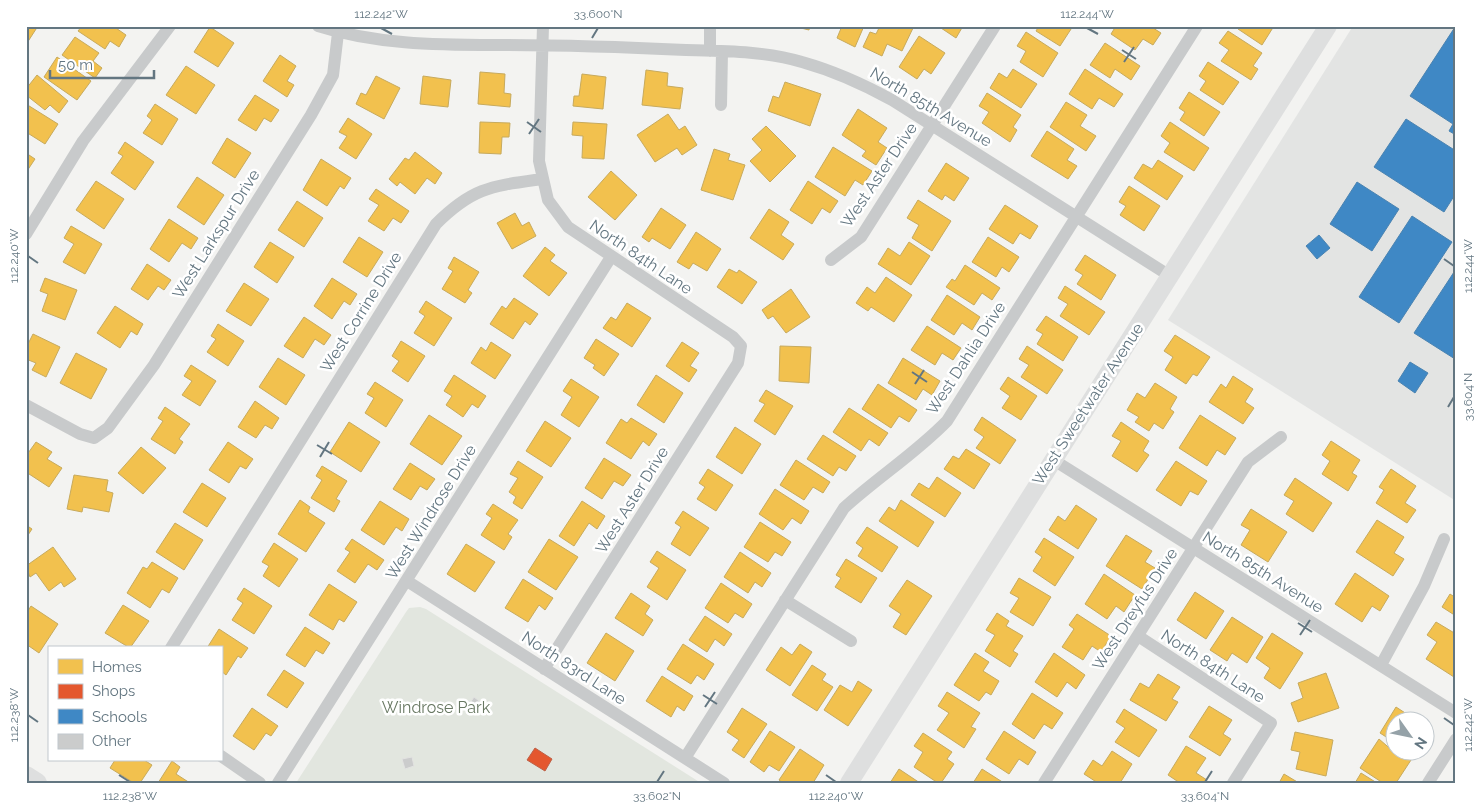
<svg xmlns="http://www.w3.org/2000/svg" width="1482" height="809" viewBox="0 0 1482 809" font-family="Raleway,sans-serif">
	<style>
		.built { fill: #e3e4e3 }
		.green { fill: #e2e6df }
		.homes { fill: #f2c14e; stroke: #c7aa5d }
		.shops { fill: #e4572e; stroke: #bd6047 }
		.schools { fill: #3f88c5; stroke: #4a83b1 }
		.building { fill: #cbcccc; stroke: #e2e2e1 }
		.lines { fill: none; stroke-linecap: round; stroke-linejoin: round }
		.street { stroke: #c8cacb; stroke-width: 12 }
		.secondary { stroke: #dedfdf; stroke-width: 18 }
		.primary { stroke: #dedfdf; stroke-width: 20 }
		.ticks { fill: none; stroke: #637681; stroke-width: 2 }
		.labels { text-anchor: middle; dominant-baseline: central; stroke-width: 5; stroke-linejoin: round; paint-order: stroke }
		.street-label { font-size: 16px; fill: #637681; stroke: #fff }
		.park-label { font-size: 16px; fill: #687862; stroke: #fff }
		.neatline { fill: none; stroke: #637681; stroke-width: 2 }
		.ticks-label { font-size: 12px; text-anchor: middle; fill: #637681 }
	</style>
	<rect width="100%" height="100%" fill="#f3f3f1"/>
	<path class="built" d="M 1353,26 L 1456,26 L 1456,501 L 1168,320 Z"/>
	<path class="green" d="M 420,607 L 426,609 L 701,783 L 296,783 L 406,612 L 409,608 Z"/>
	<path class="homes" d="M 26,26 L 38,26 L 27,43 L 26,43 Z
		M 82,26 L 113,26 L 126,35 L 119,47 L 110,41 L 105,49 L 78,31 Z
		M 793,26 L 810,26 L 809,30 Z
		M 842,26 L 864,26 L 855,47 L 837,38 Z
		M 880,26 L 914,26 L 902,51 L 887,44 L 882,56 L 863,47 L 870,32 L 876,34 Z
		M 938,26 L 963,26 L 956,38 Z
		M 1039,26 L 1073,26 L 1060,46 L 1036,31 Z
		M 1116,26 L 1150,26 L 1161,33 L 1153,45 L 1143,39 L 1135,50 L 1111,34 Z
		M 1240,26 L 1274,26 L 1262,45 L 1238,29 Z
		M 210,27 L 234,43 L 218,67 L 194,52 Z
		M 1228,31 L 1262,53 L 1253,66 L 1258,69 L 1251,80 L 1221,61 L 1229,50 L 1219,43 Z
		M 1026,32 L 1058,53 L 1043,77 L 1020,62 L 1026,51 L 1017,46 Z
		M 919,36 L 945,53 L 931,74 L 924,69 L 917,79 L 899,67 Z
		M 75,37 L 99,53 L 93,61 L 102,68 L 95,78 L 62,55 Z
		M 1105,43 L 1140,66 L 1131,80 L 1115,69 L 1110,78 L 1090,65 Z
		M 280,55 L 296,66 L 287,81 L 294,85 L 287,97 L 263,81 Z
		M 57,57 L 91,81 L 77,100 L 44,77 Z
		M 1208,62 L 1239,82 L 1223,105 L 1200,90 L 1206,81 L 1199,76 Z
		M 186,66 L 215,85 L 196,114 L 166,95 Z
		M 1013,69 L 1037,84 L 1021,108 L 990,88 L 999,73 L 1007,78 Z
		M 1085,69 L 1123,94 L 1114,107 L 1099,98 L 1092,109 L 1069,94 Z
		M 646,70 L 668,73 L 667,86 L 683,88 L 680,109 L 642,105 Z
		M 480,72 L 505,74 L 504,93 L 511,94 L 510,107 L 478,104 Z
		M 582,74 L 606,77 L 603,109 L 573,106 L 574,96 L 579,96 Z
		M 37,75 L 68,101 L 59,113 L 50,105 L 45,110 L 26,95 L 26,89 Z
		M 376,76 L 400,88 L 384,119 L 356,104 L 361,93 L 366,95 Z
		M 423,76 L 451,80 L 448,107 L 420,104 Z
		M 785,82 L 821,94 L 810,126 L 768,111 L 773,96 L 779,98 Z
		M 1189,92 L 1220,112 L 1204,136 L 1180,120 L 1185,112 L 1179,108 Z
		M 987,93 L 1021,115 L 1013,127 L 1017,130 L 1010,142 L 982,123 L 989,112 L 979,106 Z
		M 255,95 L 279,110 L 271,122 L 264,118 L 256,131 L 238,120 Z
		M 1066,102 L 1087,115 L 1080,126 L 1096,136 L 1086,151 L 1050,127 Z
		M 26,104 L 58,124 L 45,144 L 26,132 Z
		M 155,104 L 178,119 L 162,145 L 143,133 L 152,120 L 147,116 Z
		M 858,109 L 887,128 L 878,142 L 887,148 L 876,165 L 862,156 L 866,151 L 842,135 Z
		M 668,114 L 679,130 L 685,126 L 697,145 L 682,155 L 677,148 L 655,162 L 637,135 Z
		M 348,118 L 372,134 L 356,159 L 339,148 L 347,136 L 339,132 Z
		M 480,122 L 510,123 L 509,137 L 502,137 L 501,154 L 479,153 Z
		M 573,122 L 607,124 L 604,159 L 582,158 L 583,136 L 572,135 Z
		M 1170,122 L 1209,148 L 1194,171 L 1164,152 L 1170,143 L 1161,136 Z
		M 766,126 L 796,156 L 770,182 L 750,161 L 762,150 L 752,139 Z
		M 1047,131 L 1074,149 L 1067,160 L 1077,166 L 1068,179 L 1031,156 Z
		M 227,138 L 251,153 L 235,178 L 212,163 Z
		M 125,142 L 154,162 L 135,190 L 111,173 L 123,156 L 118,153 Z
		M 833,147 L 872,171 L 863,185 L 855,180 L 845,196 L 815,177 Z
		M 714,149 L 730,154 L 728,160 L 745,165 L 733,200 L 701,190 Z
		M 415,152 L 442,173 L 435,184 L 427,178 L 415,194 L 400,182 L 397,186 L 389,179 L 405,158 L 409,160 Z
		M 26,153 L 35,159 L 27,171 L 26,171 Z
		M 321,159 L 351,178 L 344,189 L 340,186 L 327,206 L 303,190 Z
		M 1158,160 L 1183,176 L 1167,200 L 1134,178 L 1143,164 L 1152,169 Z
		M 946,163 L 969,178 L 954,201 L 945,195 L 942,200 L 928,191 Z
		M 611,171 L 637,195 L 615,220 L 588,197 Z
		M 197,177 L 224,195 L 204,225 L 177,207 Z
		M 96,181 L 124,199 L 104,229 L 76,210 Z
		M 808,181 L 838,201 L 830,213 L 822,208 L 812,224 L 790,210 Z
		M 1129,186 L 1160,206 L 1144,231 L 1120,215 L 1126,206 L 1119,202 Z
		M 376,189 L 409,211 L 401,223 L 393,218 L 384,231 L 368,221 L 379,205 L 369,199 Z
		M 918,200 L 951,221 L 932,251 L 912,238 L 919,225 L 907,218 Z
		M 297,201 L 323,218 L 304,247 L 278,230 Z
		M 1005,205 L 1038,226 L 1030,239 L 1020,233 L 1013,244 L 989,229 Z
		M 661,208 L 686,225 L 670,249 L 652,238 L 649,242 L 642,237 Z
		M 769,209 L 789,222 L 781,235 L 794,244 L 783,260 L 750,238 Z
		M 515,213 L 522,226 L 529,222 L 536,236 L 512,249 L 497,223 Z
		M 169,219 L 198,238 L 191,249 L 182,243 L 169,262 L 150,249 Z
		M 71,226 L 102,244 L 85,274 L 63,262 L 74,244 L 64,238 Z
		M 696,232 L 721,249 L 707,271 L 693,263 L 689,269 L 677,262 Z
		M 359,237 L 383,252 L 367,277 L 343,262 Z
		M 988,237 L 1019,257 L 1009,272 L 1002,267 L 996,277 L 972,262 Z
		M 270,242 L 294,257 L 277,283 L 254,267 Z
		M 909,242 L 930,256 L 911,285 L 878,264 L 888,248 L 900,256 Z
		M 545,247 L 555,255 L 550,261 L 567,273 L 549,296 L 523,276 Z
		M 1085,255 L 1116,275 L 1101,300 L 1077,284 L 1083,275 L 1075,270 Z
		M 454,257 L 479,272 L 468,290 L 472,293 L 465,303 L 442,289 L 453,271 L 448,268 Z
		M 147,264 L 171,280 L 164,290 L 158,286 L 148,300 L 131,289 Z
		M 965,265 L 1000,288 L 992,300 L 982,293 L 974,305 L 946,287 L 952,279 L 955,281 Z
		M 729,269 L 737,273 L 739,270 L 757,282 L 742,304 L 717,287 Z
		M 886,277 L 912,295 L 894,322 L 871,307 L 868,311 L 856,303 L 867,287 L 875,293 Z
		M 45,278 L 77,290 L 65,320 L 42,311 L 48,294 L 40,291 Z
		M 332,278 L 357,294 L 350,305 L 344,301 L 332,319 L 314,306 Z
		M 244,283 L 269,299 L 251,326 L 226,311 Z
		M 1065,286 L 1105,312 L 1089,335 L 1060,316 L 1068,304 L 1058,298 Z
		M 791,289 L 810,317 L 786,333 L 773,316 L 768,319 L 762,310 Z
		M 947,295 L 980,317 L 972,330 L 962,323 L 954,335 L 931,320 Z
		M 514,298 L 538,314 L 530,325 L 525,321 L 513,339 L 490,324 L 502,306 L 506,309 Z
		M 426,301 L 452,318 L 434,346 L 414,333 L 425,316 L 419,312 Z
		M 627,303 L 651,318 L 632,347 L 603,328 L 611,317 L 616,320 Z
		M 115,306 L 143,324 L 137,335 L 131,331 L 120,348 L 97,333 Z
		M 1046,316 L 1078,337 L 1063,361 L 1037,344 L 1043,334 L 1036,330 Z
		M 304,317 L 331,335 L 324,345 L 315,339 L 303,358 L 284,346 Z
		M 218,324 L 244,341 L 228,366 L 207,352 L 216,339 L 211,336 Z
		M 927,326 L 961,348 L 953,360 L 942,353 L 935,365 L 911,350 Z
		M 33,334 L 60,347 L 46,377 L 32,370 L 36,363 L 26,359 L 26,348 Z
		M 1175,335 L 1210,357 L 1197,376 L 1193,374 L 1186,384 L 1165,370 L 1173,357 L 1164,351 Z
		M 596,339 L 619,354 L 604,376 L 593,368 L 595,365 L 584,358 Z
		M 401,341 L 425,356 L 408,382 L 392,371 L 399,361 L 392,356 Z
		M 491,342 L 511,355 L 495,379 L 471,363 L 481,347 L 486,351 Z
		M 682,342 L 699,353 L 690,366 L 697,370 L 689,382 L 666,366 Z
		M 780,346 L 811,347 L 809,383 L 779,381 Z
		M 1027,346 L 1063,370 L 1047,394 L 1021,377 L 1029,365 L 1019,359 Z
		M 76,353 L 107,369 L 91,399 L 60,383 Z
		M 278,358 L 305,375 L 286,405 L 259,387 Z
		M 903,358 L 940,381 L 932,395 L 923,389 L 916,400 L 888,383 Z
		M 191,365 L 216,381 L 200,406 L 182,395 L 192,381 L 184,376 Z
		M 454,375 L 486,396 L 478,408 L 472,404 L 463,417 L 446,405 L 452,396 L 444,391 Z
		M 656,375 L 683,393 L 664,423 L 637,405 Z
		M 1233,376 L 1253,389 L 1245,402 L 1254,408 L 1243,424 L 1209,402 L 1221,384 L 1226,388 Z
		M 1008,377 L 1037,396 L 1021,420 L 1002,408 L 1010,396 L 1000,389 Z
		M 571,379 L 599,397 L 579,427 L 561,415 L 572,397 L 563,391 Z
		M 375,382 L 403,400 L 386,427 L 365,413 L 374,398 L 367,394 Z
		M 1155,383 L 1177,397 L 1170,409 L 1174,412 L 1163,429 L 1154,423 L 1149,431 L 1135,422 L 1139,417 L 1127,410 L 1137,393 L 1145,398 Z
		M 878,384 L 917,410 L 909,422 L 899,416 L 891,428 L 862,409 Z
		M 766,390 L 793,406 L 775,435 L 754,421 L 765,404 L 759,401 Z
		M 255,401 L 279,418 L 272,429 L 265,425 L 256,438 L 238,427 Z
		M 165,407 L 190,424 L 179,439 L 183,442 L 175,454 L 151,439 L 163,421 L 158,418 Z
		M 849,408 L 888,433 L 879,446 L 869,439 L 861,451 L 833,432 Z
		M 429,415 L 462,436 L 442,465 L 410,444 Z
		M 1200,415 L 1236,438 L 1225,455 L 1217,450 L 1207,466 L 1179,448 Z
		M 982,417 L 1016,440 L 1000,464 L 976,448 L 984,437 L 974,430 Z
		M 631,418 L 657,434 L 649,446 L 643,441 L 631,459 L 606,443 L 621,419 L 627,423 Z
		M 545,421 L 571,438 L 551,467 L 526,451 Z
		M 349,422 L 380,442 L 361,472 L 330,452 Z
		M 1121,422 L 1149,441 L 1143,451 L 1149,455 L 1137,472 L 1112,456 L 1121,441 L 1112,436 Z
		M 735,427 L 761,444 L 742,474 L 716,457 Z
		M 823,435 L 856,456 L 846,471 L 839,467 L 833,476 L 807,459 Z
		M 1331,441 L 1360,460 L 1352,473 L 1357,476 L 1348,491 L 1322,474 L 1330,461 L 1322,455 Z
		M 36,442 L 52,452 L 47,459 L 62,468 L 49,487 L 26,472 L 26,456 Z
		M 228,442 L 253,459 L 246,469 L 240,466 L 229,483 L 209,470 Z
		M 141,447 L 166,468 L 143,494 L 118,473 Z
		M 966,449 L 990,464 L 974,489 L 944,469 L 953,456 L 959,459 Z
		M 604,458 L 631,475 L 623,486 L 614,481 L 602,499 L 585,488 Z
		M 796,460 L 830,482 L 823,493 L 813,487 L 804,500 L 780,485 Z
		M 518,461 L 543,477 L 522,509 L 513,503 L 516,497 L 509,492 L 518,478 L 510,474 Z
		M 1176,461 L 1207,481 L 1198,495 L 1190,491 L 1181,506 L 1156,490 Z
		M 410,463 L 435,479 L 427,490 L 420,486 L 411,500 L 393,489 Z
		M 322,466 L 347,481 L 336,499 L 340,501 L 334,512 L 311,498 L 322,480 L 316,476 Z
		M 708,469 L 733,485 L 716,511 L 697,499 L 705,487 L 699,483 Z
		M 1391,469 L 1416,486 L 1405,503 L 1416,510 L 1407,523 L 1376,503 L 1384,490 L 1379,487 Z
		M 74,475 L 108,480 L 106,491 L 113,493 L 109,512 L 83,507 L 82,512 L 67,509 Z
		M 937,477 L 961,493 L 945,517 L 911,495 L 919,483 L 929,489 Z
		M 1295,478 L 1332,503 L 1313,532 L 1286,514 L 1294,501 L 1284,495 Z
		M 202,483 L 226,498 L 207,527 L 183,512 Z
		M 775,489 L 809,511 L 801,524 L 792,518 L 783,530 L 759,514 Z
		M 300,500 L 310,507 L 308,512 L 325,523 L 306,552 L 278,534 Z
		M 901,500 L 934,522 L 918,547 L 879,521 L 889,507 L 895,511 Z
		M 380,501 L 409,519 L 402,531 L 396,527 L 384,545 L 361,530 Z
		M 582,501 L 605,516 L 597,529 L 589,523 L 574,546 L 559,536 Z
		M 493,504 L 518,520 L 508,534 L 512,537 L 504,550 L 481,535 L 492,518 L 486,514 Z
		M 1076,505 L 1097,519 L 1078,549 L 1049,530 L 1058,516 L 1065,521 Z
		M 1251,509 L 1287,532 L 1268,562 L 1241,545 L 1250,530 L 1241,525 Z
		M 683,511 L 709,528 L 690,556 L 671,544 L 681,527 L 675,523 Z
		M 1377,520 L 1404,537 L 1394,553 L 1404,559 L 1393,576 L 1356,552 Z
		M 760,522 L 791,542 L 782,556 L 775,552 L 768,562 L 744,547 Z
		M 175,523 L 203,540 L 184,570 L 156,552 Z
		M 26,525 L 32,529 L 26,538 Z
		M 867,527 L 898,547 L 882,572 L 858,556 L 863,548 L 856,543 Z
		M 1126,535 L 1152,551 L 1145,562 L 1155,568 L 1142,589 L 1106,566 Z
		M 1044,538 L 1074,557 L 1055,586 L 1033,571 L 1042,557 L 1035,552 Z
		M 352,539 L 384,560 L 377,570 L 368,564 L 355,583 L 337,571 L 350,552 L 345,549 Z
		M 549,539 L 578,557 L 556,590 L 528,572 Z
		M 274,543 L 298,559 L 279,587 L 263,576 L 269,566 L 262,562 Z
		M 466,544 L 495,562 L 475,592 L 447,574 Z
		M 53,547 L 76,579 L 64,587 L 61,582 L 49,591 L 36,573 L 30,577 L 26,566 Z
		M 657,551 L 686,570 L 667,600 L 647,587 L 659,568 L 650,562 Z
		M 740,552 L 771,573 L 762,587 L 755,582 L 748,593 L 724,577 Z
		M 846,559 L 877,578 L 861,603 L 835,587 L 841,578 L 836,575 Z
		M 152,562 L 178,578 L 169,593 L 162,589 L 150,608 L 127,593 L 143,567 L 147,569 Z
		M 1355,573 L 1389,596 L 1380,611 L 1372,606 L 1362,622 L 1335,604 Z
		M 1104,574 L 1135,595 L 1124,612 L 1116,606 L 1107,619 L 1085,604 Z
		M 1019,578 L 1051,597 L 1033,626 L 1010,612 L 1019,598 L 1010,593 Z
		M 523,579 L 553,598 L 545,610 L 539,605 L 528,622 L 505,608 Z
		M 907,580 L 932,596 L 906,635 L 893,627 L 901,614 L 889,606 Z
		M 721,583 L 752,604 L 743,618 L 735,613 L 728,623 L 705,608 Z
		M 329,584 L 357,602 L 344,622 L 339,619 L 333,630 L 309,615 Z
		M 244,588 L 272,606 L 254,634 L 232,620 L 243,603 L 237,599 Z
		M 1195,592 L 1224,611 L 1206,639 L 1177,620 Z
		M 631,593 L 650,606 L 645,614 L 653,620 L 643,636 L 615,618 Z
		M 1450,594 L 1456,598 L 1456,616 L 1442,607 Z
		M 123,605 L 149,621 L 130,648 L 105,633 Z
		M 31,606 L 58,624 L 39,653 L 26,644 L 28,621 L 26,614 Z
		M 997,613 L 1009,621 L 1006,626 L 1023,636 L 1013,651 L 1018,654 L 1010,667 L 985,651 L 995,635 L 986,630 Z
		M 1077,614 L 1111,636 L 1101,652 L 1092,646 L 1083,660 L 1062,647 L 1074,629 L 1069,625 Z
		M 705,616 L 732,634 L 724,646 L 715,639 L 707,652 L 689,640 Z
		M 1232,617 L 1263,637 L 1247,663 L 1232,653 L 1227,661 L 1210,650 Z
		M 1436,622 L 1456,634 L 1454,677 L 1426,659 L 1437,642 L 1427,635 Z
		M 305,627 L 330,643 L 323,654 L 316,650 L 305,667 L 286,655 Z
		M 219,629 L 248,648 L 241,658 L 238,656 L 226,675 L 221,671 L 221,648 L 207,648 Z
		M 606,633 L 634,651 L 615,681 L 587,663 Z
		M 1272,633 L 1303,653 L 1280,689 L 1264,678 L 1270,668 L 1256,658 Z
		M 683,644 L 714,664 L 704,680 L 697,675 L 691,684 L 667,669 Z
		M 800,644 L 812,652 L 790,686 L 766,670 L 781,647 L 792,655 Z
		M 975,653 L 989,662 L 983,671 L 999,681 L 991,695 L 986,692 L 979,701 L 954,685 Z
		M 1054,653 L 1085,675 L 1076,689 L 1067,682 L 1057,697 L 1035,682 Z
		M 812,665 L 826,674 L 822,680 L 833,687 L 817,711 L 792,695 Z
		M 284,670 L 304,683 L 287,708 L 267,695 Z
		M 1326,673 L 1339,708 L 1298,722 L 1291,703 L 1303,698 L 1298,683 Z
		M 1158,674 L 1180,687 L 1172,699 L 1178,702 L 1166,721 L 1130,700 L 1140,683 L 1149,688 Z
		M 662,676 L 693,696 L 684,711 L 677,706 L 671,717 L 646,701 Z
		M 858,681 L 872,690 L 848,726 L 824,710 L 840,685 L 852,692 Z
		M 947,692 L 980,713 L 971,727 L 976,729 L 964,748 L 937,730 L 949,713 L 938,706 Z
		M 1032,693 L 1063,713 L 1052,729 L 1044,724 L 1034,739 L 1012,724 Z
		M 1209,706 L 1232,720 L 1223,734 L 1231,739 L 1220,756 L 1189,737 Z
		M 1396,707 L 1419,722 L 1394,722 L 1394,742 L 1380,733 Z
		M 252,708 L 278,726 L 271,736 L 266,733 L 254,750 L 233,736 Z
		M 742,708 L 767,724 L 744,758 L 732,750 L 739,740 L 727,732 Z
		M 1124,709 L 1157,730 L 1139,757 L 1115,742 L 1125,728 L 1116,722 Z
		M 1424,725 L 1431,729 L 1424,739 Z
		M 770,731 L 795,747 L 779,771 L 769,765 L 764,772 L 750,762 Z
		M 1004,731 L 1036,752 L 1028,765 L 1019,759 L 1009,774 L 986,759 Z
		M 1295,732 L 1333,740 L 1326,776 L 1296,769 L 1300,752 L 1291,750 Z
		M 923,733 L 952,752 L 947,759 L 954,764 L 941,783 L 938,783 L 914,767 L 923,752 L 914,746 Z
		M 1379,739 L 1394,752 L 1411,760 L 1396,783 L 1383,783 L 1360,768 Z
		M 1186,746 L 1206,758 L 1196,773 L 1207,780 L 1205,783 L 1180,783 L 1168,775 Z
		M 800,749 L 824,765 L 813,783 L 783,783 L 779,780 Z
		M 1112,751 L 1132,764 L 1120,783 L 1098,783 L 1084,774 L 1093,760 L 1102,766 Z
		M 115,760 L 144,760 L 152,765 L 140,783 L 134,783 L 110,768 Z
		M 172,761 L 180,767 L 176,774 L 190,783 L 158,783 Z
		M 899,769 L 920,783 L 890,783 Z
		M 982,769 L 1004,783 L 973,783 Z
		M 1361,773 L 1377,783 L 1355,783 Z
		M 1284,774 L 1299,783 L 1279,783 Z"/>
	<path class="shops" d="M 535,748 L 552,759 L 545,771 L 527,760 Z"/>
	<path class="schools" d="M 1455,27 L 1456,27 L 1456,135 L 1449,131 L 1453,124 L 1410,96 Z
		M 1406,119 L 1456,151 L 1456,193 L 1444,212 L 1374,167 Z
		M 1357,182 L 1399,209 L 1372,251 L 1330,224 Z
		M 1412,216 L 1452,242 L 1399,323 L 1359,297 Z
		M 1319,235 L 1330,248 L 1317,259 L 1306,246 Z
		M 1456,269 L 1456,358 L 1455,359 L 1414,333 Z
		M 1410,362 L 1428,373 L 1415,393 L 1398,381 Z"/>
	<path class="building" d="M 474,697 L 483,704 L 477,712 L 468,706 Z
		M 412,757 L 414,766 L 405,769 L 402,759 Z"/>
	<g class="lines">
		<path class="street" d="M 318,26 C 374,44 435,45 494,45 C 558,45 622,47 686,50 C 724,51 766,51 802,62 C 834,71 863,84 892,100 L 1170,276
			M 543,26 L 539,161 L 548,200 L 568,227 L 733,337 L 741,346 L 738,363 L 544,669
			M 710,51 L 710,26
			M 721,105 L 722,52
			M 26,234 L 83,141 L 170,26
			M 831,260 L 861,237 L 995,26
			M 26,405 L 80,434 L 94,438 L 108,428 L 154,365 L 311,115 L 333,75 L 338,33
			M 1052,459 L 1456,713
			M 407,581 L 724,783
			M 785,600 L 851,641
			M 1138,636 L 1271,723 L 1233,783
			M 171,648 L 436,224 C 473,187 492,186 542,179
			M 1381,665 L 1424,586 L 1444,539
			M 221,756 L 260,783
			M 685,758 L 844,508 C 878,477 916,453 947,421 L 1197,26
			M 278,783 L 611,257
			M 1044,783 L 1248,462 L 1281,437
			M 1428,783 L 1456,739"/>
		<path class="secondary" d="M 849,783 L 1328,26"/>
		<path class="primary" d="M 26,776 L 37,783"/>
	</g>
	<path class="ticks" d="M 381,28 L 392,34M 1087,28 L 1098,34M 592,38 L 598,28M 1122,50 L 1136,59M 1124,62 L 1134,47M 527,122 L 541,132M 529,134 L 539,119M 28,256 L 38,263M 1444,259 L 1454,266M 912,372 L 927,382M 915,384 L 924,370M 1448,407 L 1454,397M 317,445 L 332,454M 320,457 L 329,442M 1298,623 L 1312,632M 1300,635 L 1310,620M 703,695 L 717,704M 705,707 L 715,692M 28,715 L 38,722M 1444,718 L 1454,725M 119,775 L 130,782M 826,775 L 836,782M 657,782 L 664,771M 1205,782 L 1212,771"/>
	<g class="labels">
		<g class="street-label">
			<text transform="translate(931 107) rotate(31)">North 85th Avenue</text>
			<text transform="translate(879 175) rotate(-56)">West Aster Drive</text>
			<text transform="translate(216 234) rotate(-58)">West Larkspur Drive</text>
			<text transform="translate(641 257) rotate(34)">North 84th Lane</text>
			<text transform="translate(361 312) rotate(-58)">West Corrine Drive</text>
			<text transform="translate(966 358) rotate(-57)">West Dahlia Drive</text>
			<text transform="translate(1088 404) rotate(-57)">West Sweetwater Avenue</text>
			<text transform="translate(632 500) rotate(-58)">West Aster Drive</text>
			<text transform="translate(431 512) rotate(-58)">West Windrose Drive</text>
			<text transform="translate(1263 572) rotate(32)">North 85th Avenue</text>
			<text transform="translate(1135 609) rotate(-57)">West Dreyfus Drive</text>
			<text transform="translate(1213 666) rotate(33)">North 84th Lane</text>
			<text transform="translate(574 668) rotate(33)">North 83rd Lane</text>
		</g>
		<g class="park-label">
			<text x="436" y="707">Windrose Park</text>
		</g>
	</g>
	<rect width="1482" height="809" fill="none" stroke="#ffffff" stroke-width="55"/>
	<rect x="48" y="646" width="175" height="115" fill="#ffffff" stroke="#c1c8cd"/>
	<rect x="58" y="659" width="25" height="15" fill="#f2c14e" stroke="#c1c8cd"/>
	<text x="92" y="672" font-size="15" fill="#637681">Homes</text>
	<rect x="58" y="684" width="25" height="15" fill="#e4572e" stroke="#c1c8cd"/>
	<text x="92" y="696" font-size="15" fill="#637681">Shops</text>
	<rect x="58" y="709" width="25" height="15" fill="#3f88c5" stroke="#c1c8cd"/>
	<text x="92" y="722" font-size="15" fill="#637681">Schools</text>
	<rect x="58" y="734" width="25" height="15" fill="#cbcccc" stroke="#c1c8cd"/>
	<text x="92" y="746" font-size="15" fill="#637681">Other</text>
	<g transform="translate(1410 736) rotate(123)"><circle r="24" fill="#ffffff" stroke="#c1c8cd"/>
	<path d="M0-4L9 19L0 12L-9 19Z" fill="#95a2a8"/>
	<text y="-8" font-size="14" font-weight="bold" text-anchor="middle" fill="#637681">N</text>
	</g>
	<path d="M50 70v8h104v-8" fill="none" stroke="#637681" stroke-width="2.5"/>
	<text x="58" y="70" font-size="15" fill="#637681" stroke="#ffffff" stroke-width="4" paint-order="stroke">50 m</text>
	<rect x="28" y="28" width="1426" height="754" class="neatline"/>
	<g class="ticks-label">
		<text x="381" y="18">112.242°W</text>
		<text x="598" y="18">33.600°N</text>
		<text x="1087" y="18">112.244°W</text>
		<text transform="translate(14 256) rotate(-90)" y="4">112.240°W</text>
		<text transform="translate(1468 266) rotate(-90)" y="4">112.244°W</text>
		<text transform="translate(1468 397) rotate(-90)" y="4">33.604°N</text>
		<text transform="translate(14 715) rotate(-90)" y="4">112.238°W</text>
		<text transform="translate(1468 725) rotate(-90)" y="4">112.242°W</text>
		<text x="130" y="800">112.238°W</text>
		<text x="657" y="800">33.602°N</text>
		<text x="836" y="800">112.240°W</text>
		<text x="1205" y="800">33.604°N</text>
	</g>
</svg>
